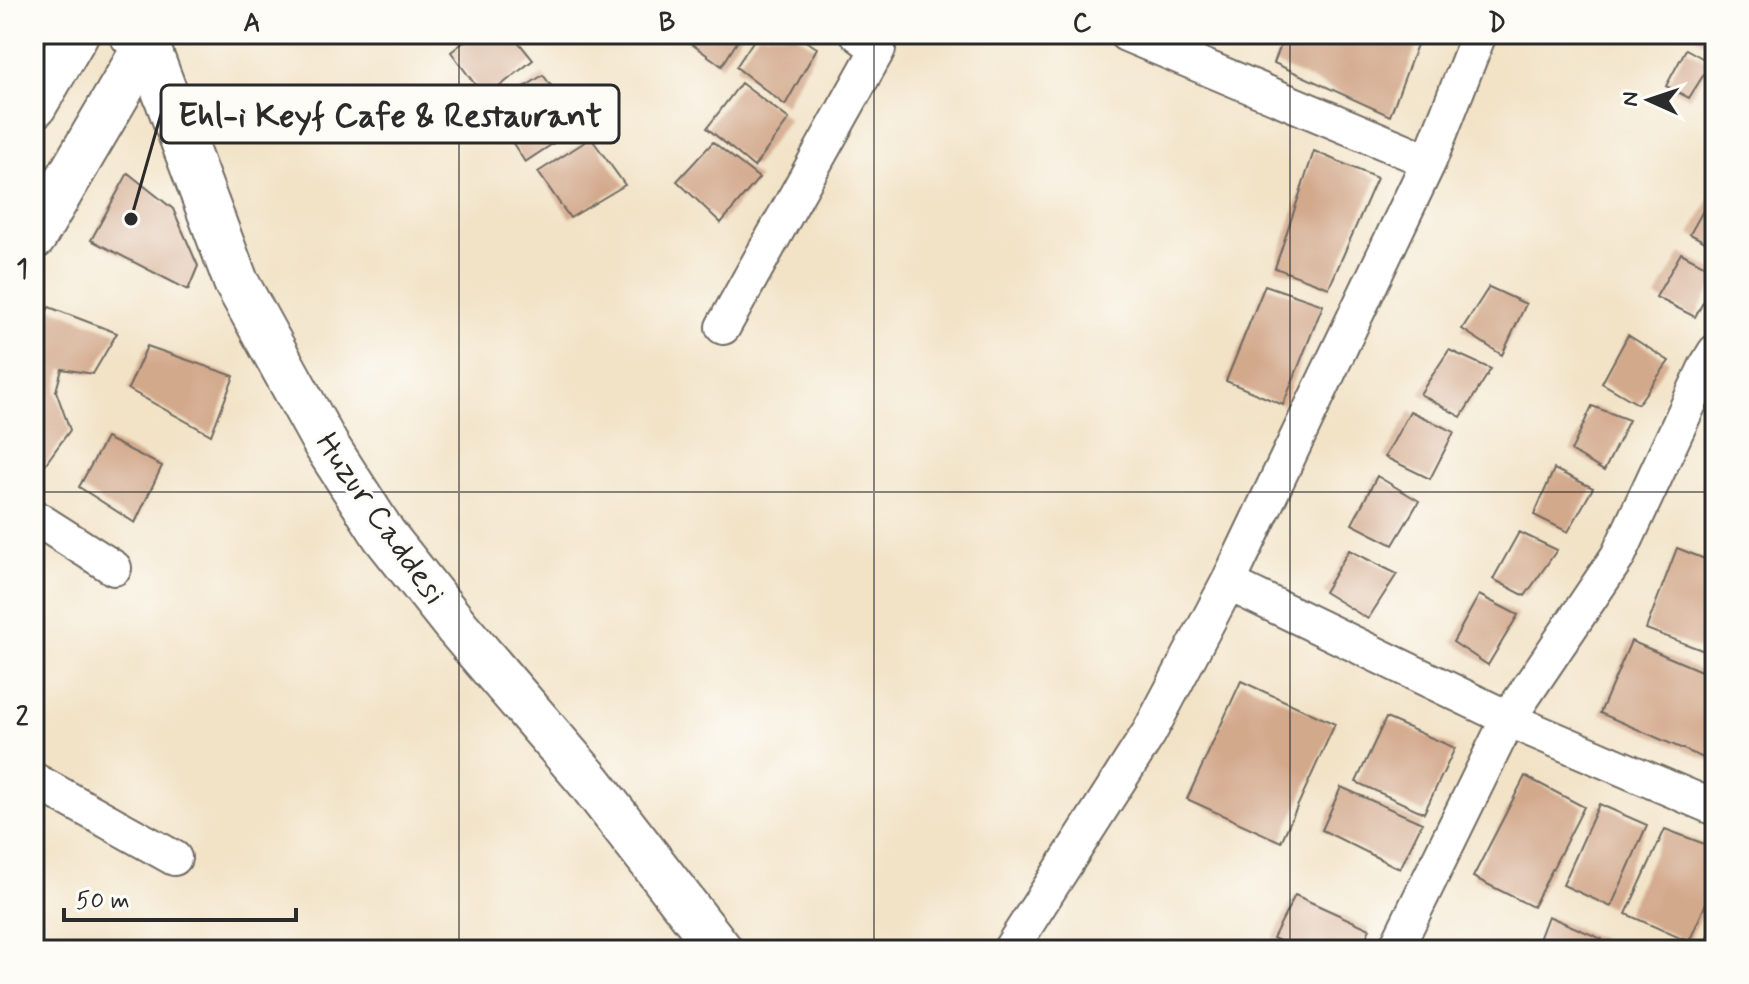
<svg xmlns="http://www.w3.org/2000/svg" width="1749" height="984" viewBox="0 0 1749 984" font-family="Mynerve,sans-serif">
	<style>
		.building { fill: #d3a98c }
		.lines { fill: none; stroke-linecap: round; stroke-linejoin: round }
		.street-casing { stroke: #716b62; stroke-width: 38 }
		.secondary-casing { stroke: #716b62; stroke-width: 48 }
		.primary-casing { stroke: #716b62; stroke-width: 48 }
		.street { stroke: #fff; stroke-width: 34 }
		.secondary { stroke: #fff; stroke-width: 44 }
		.primary { stroke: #fff; stroke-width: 44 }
		.grid { fill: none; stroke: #2b2b2b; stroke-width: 2; stroke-opacity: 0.55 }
		.labels { text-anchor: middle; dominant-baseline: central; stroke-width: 6; stroke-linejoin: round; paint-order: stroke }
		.street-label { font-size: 32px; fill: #2b2b2b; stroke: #fdfcf7 }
		.leader { fill: none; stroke: #2b2b2b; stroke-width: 3 }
		.callout-dot { fill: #2b2b2b; stroke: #fdfcf7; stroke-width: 3 }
		.callout { fill: #fdfcf7; stroke: #2b2b2b; stroke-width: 3 }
		.callout-label { font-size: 34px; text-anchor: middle; font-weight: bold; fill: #2b2b2b }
		.neatline { fill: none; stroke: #2b2b2b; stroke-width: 3 }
		.grid-label { font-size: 26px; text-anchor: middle; font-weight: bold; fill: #2b2b2b }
	</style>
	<rect width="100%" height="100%" fill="#fdfcf7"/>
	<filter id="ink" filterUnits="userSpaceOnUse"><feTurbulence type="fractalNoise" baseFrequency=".0125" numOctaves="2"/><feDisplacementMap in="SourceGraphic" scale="16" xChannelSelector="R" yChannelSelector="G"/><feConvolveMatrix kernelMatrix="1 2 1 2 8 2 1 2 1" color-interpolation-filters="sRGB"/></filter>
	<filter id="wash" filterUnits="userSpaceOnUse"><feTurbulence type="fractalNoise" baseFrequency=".006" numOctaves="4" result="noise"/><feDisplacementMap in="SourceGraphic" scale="32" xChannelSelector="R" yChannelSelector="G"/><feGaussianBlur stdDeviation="1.8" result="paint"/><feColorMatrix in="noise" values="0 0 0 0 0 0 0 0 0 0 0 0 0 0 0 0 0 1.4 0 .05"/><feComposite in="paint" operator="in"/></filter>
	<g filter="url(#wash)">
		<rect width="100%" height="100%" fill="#f2e3c7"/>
		<g id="blocks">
			<path class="building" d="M 474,34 L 512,34 L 533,60 L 485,98 L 451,52 Z
				M 678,34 L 742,34 L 722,66 Z
				M 758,34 L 794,34 L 817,48 L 785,105 L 736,67 Z
				M 1285,34 L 1421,34 L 1390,116 L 1274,63 Z
				M 1692,34 L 1715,34 L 1715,51 Z
				M 1686,49 L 1711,63 L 1689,98 L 1666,86 Z
				M 543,75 L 581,125 L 525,162 L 491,109 Z
				M 741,83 L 789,119 L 754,167 L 707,128 Z
				M 591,138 L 625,185 L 570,218 L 538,172 Z
				M 713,142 L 759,178 L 721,223 L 677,181 Z
				M 1314,151 L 1377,178 L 1329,288 L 1275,268 Z
				M 128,173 L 173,209 L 198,266 L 188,290 L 91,240 Z
				M 1715,189 L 1715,247 L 1690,234 Z
				M 1681,253 L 1715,271 L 1715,281 L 1695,317 L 1656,297 Z
				M 1265,285 L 1323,305 L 1283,405 L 1226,381 Z
				M 1489,287 L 1526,304 L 1502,355 L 1462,329 Z
				M 49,307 L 117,333 L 93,374 L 62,369 L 56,391 L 70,430 L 41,470 L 34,466 L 34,334 Z
				M 1628,335 L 1669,361 L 1638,404 L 1602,383 Z
				M 147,346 L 234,376 L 211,435 L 128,389 Z
				M 1449,350 L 1491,369 L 1461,417 L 1420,394 Z
				M 1592,406 L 1629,420 L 1604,471 L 1571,451 Z
				M 1410,411 L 1454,432 L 1430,479 L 1385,457 Z
				M 106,438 L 162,466 L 135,523 L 79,487 Z
				M 1554,469 L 1593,488 L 1568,532 L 1534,515 Z
				M 1377,476 L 1419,501 L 1393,545 L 1352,524 Z
				M 1519,532 L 1557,550 L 1525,596 L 1493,579 Z
				M 1677,548 L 1715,563 L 1715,655 L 1646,629 Z
				M 1349,550 L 1397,574 L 1368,619 L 1324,592 Z
				M 1479,595 L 1518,615 L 1488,665 L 1453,642 Z
				M 1631,641 L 1715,677 L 1715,763 L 1600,713 Z
				M 1241,681 L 1335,724 L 1281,842 L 1187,799 Z
				M 1386,718 L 1455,748 L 1424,813 L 1356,782 Z
				M 1525,776 L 1584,807 L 1533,907 L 1473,877 Z
				M 1341,787 L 1422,823 L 1400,869 L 1322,830 Z
				M 1599,804 L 1647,825 L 1611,907 L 1563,885 Z
				M 1665,829 L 1715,848 L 1715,883 L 1689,942 L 1626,914 Z
				M 1295,895 L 1370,929 L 1360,950 L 1299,950 L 1273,938 Z
				M 1548,916 L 1602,939 L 1597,950 L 1535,950 Z
				M 1715,920 L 1715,950 L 1705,950 L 1703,949 Z"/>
		</g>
	</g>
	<g filter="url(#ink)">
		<use href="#blocks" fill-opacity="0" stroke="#716b62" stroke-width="2"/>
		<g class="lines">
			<g class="street-casing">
				<path id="street" d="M 1126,34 L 1429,161
					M 723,327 L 878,49 L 858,34
					M 34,517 L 114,568
					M 1228,583 L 1528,728 L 1715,808
					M 34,780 L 174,858
					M 1010,950 L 1149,733 L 1228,583 L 1429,161 L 1479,34
					M 1395,950 L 1508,719 L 1618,556 L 1706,367 L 1715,352"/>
			</g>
			<g class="secondary-casing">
				<path id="secondary" d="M 132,34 L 147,45 L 236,282 L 326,445 L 384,535 L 457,627 L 589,781 L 720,950"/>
			</g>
			<g class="primary-casing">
				<path id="primary" d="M 34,106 L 76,34
					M 34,237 L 153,34"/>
			</g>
			<use href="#street" class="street"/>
			<use href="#secondary" class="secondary"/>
			<use href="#primary" class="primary"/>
		</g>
	</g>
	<path class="grid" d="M 459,34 L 459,950M 874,34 L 874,950M 1290,34 L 1290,950M 34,492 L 1715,492"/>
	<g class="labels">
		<g class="street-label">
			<text transform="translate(380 519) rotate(55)">Huzur Caddesi</text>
		</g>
	</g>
	<path class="leader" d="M131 219L161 114"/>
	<circle class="callout-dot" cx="131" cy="219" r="8"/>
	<rect class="callout" x="161" y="85" width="458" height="58" rx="8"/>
	<g class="callout-label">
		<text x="390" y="126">Ehl-i Keyf Cafe &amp; Restaurant</text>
	</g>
	<rect width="1749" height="984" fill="none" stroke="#fdfcf7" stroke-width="88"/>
	<g transform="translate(1649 100) rotate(273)" stroke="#fdfcf7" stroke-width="6" paint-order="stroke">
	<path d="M0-6L14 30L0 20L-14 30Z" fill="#2b2b2b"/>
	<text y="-12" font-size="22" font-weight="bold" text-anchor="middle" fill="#2b2b2b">N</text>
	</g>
	<path d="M64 908v12h232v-12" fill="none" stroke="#2b2b2b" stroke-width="4"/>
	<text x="76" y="908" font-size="24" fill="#2b2b2b" stroke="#fdfcf7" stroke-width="6" paint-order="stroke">50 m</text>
	<rect x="44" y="44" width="1661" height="896" class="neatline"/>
	<g class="grid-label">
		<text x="252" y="31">A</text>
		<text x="667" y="31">B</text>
		<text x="1082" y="31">C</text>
		<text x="1497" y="31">D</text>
		<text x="22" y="277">1</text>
		<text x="22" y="725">2</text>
	</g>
</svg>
